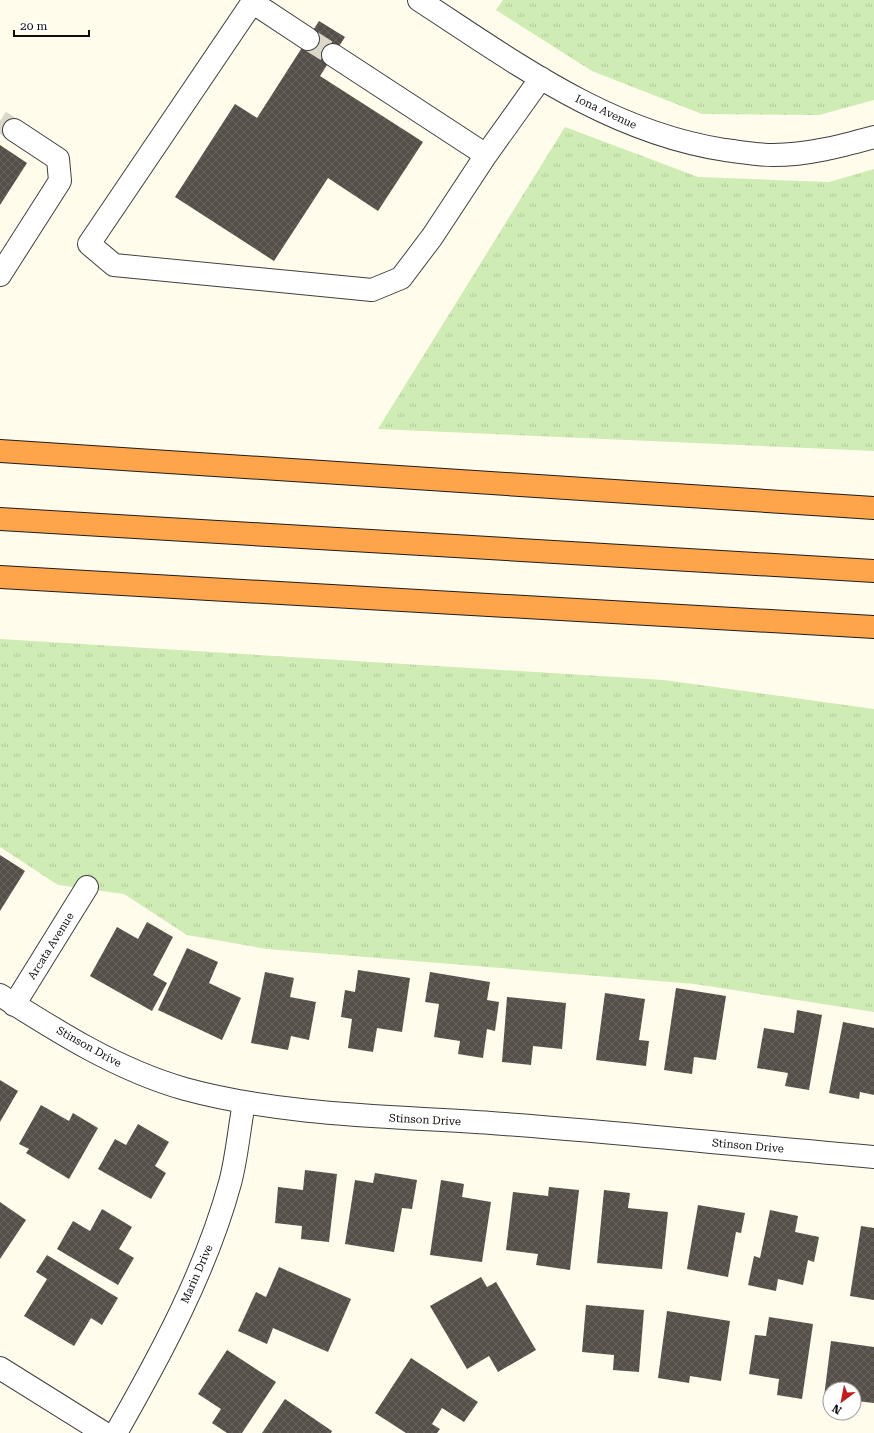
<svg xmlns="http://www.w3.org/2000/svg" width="874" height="1433" viewBox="0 0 874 1433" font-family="'Roboto Serif',serif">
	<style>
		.grass { fill: url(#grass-tufts) }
		.building { fill: url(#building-cross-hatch) }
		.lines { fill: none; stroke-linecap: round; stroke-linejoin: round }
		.minor-tunnel { stroke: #dbd8ca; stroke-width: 22; stroke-dasharray: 22 11; stroke-linecap: butt }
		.minor-casing { stroke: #3f3f3f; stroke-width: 24 }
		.highway-casing { stroke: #1d1d1d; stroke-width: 24 }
		.minor { stroke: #fff; stroke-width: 22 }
		.highway { stroke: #fea44a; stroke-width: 22 }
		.labels { text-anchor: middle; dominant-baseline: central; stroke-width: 4; stroke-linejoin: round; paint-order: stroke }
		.street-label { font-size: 11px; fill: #0c0c0c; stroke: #fff }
	</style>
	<defs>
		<pattern id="grass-tufts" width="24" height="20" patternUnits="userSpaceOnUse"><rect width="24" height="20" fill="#ceecb3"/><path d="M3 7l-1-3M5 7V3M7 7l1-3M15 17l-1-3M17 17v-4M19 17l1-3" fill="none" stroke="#b0c999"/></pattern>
		<pattern id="building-cross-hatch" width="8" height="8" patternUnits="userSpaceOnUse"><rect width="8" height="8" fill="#564e48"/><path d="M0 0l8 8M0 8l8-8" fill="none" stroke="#69635e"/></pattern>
	</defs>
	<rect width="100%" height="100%" fill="#fffceb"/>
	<path class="grass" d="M 503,0 L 874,0 L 874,100 L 819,115 L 702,114 L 592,71 L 496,10 Z
		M 565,127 L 698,177 L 829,182 L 874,169 L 874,451 L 378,429 Z
		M 0,639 L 664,680 L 874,709 L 874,1012 L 695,984 L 267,949 L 187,935 L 124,894 L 58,885 L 0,847 Z"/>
	<path class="building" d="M 319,21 L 345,37 L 320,76 L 423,142 L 378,211 L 328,178 L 274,261 L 175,197 L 235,104 L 257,118 Z
		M 0,145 L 27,163 L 0,205 Z
		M 0,855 L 25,871 L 0,911 Z
		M 147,922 L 173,937 L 153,975 L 167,983 L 152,1011 L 90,976 L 117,927 L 138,939 Z
		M 187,948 L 218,962 L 209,983 L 241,998 L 222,1040 L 158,1010 Z
		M 358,970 L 410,978 L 402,1032 L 377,1028 L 373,1052 L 348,1048 L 352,1019 L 341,1017 L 345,990 L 355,992 Z
		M 265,972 L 294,978 L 290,997 L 316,1002 L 309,1040 L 291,1036 L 288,1050 L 251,1043 Z
		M 430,972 L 490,982 L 487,1000 L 499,1002 L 495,1031 L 487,1029 L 483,1058 L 458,1054 L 460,1041 L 434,1037 L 439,1004 L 425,1002 Z
		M 676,988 L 726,996 L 716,1060 L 694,1057 L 692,1074 L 664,1070 Z
		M 605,993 L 645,999 L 639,1040 L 649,1041 L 646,1066 L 596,1060 Z
		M 507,997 L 566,1003 L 562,1049 L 533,1046 L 531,1065 L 502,1062 Z
		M 797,1010 L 822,1015 L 809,1090 L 785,1086 L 788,1073 L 757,1068 L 764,1028 L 794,1033 Z
		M 843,1022 L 874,1028 L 874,1095 L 860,1092 L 859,1099 L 829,1093 Z
		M 0,1080 L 18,1091 L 0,1122 Z
		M 41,1105 L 69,1121 L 73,1113 L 98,1128 L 69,1179 L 26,1153 L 29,1149 L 19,1144 Z
		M 138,1124 L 169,1142 L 155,1166 L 166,1173 L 151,1199 L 98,1169 L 115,1139 L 126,1145 Z
		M 305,1170 L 337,1174 L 329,1242 L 301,1239 L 302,1226 L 275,1223 L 278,1187 L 303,1190 Z
		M 375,1173 L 417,1180 L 412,1209 L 402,1208 L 394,1252 L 345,1244 L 355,1180 L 373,1183 Z
		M 441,1180 L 464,1184 L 462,1197 L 491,1202 L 482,1262 L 430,1255 Z
		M 549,1187 L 579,1190 L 570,1270 L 536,1265 L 538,1254 L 506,1250 L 513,1192 L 548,1196 Z
		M 604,1190 L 630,1193 L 628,1208 L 668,1212 L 662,1269 L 597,1263 Z
		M 0,1202 L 26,1220 L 0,1259 Z
		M 698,1205 L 745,1213 L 741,1233 L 736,1232 L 728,1277 L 687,1269 Z
		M 102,1209 L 132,1227 L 119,1249 L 134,1258 L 118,1285 L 57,1249 L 73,1221 L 90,1231 Z
		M 770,1210 L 798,1216 L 795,1232 L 819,1237 L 814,1262 L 808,1260 L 803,1285 L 778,1279 L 776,1291 L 748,1285 L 754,1256 L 760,1258 Z
		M 861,1226 L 874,1228 L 874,1300 L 850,1296 Z
		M 47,1255 L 118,1298 L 102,1325 L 91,1318 L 74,1346 L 24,1316 L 47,1279 L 36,1272 Z
		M 279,1267 L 351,1299 L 328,1352 L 273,1328 L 267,1344 L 238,1331 L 256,1292 L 266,1297 Z
		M 481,1277 L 487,1287 L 496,1282 L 536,1350 L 498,1372 L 489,1356 L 467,1369 L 430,1306 Z
		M 586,1305 L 644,1310 L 639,1372 L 613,1370 L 614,1355 L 582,1352 Z
		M 667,1311 L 730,1321 L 721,1381 L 690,1376 L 689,1383 L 658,1378 Z
		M 769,1317 L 813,1324 L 802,1399 L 777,1395 L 779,1379 L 749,1374 L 755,1335 L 766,1336 Z
		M 831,1341 L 874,1347 L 874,1403 L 856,1401 L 854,1407 L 854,1389 L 830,1389 L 830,1406 L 823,1405 Z
		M 227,1350 L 276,1382 L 242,1433 L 227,1433 L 212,1423 L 221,1409 L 198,1394 Z
		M 411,1358 L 478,1402 L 464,1422 L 442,1408 L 432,1424 L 440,1429 L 437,1433 L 406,1433 L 375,1413 Z
		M 285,1399 L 332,1431 L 331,1433 L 262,1433 Z"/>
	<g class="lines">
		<path class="minor-tunnel" d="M 308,39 L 333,55
			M 0,121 L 14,130"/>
		<g class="minor-casing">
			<path id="minor" d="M 254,0 L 89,244 L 114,265 L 372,290 L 401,278 L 432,237 L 486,155 L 541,78
				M 419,0 C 516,63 608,132 725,150 C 741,152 758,155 773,155 C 808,155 841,146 874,137
				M 252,2 L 308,39
				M 333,55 L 486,155
				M 0,275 L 60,181 L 58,159 L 14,130
				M 0,995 C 58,1032 118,1070 185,1089 C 285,1116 388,1116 491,1123 C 618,1132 746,1146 874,1157
				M 14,1005 L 87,887
				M 0,1368 L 104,1433
				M 116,1433 C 161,1354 206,1271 230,1183 C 237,1157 239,1129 244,1103"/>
		</g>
		<g class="highway-casing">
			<path id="highway" d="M 0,451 L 874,508
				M 0,519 L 874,571
				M 0,577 L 874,627"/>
		</g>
		<use href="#minor" class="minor"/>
		<use href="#highway" class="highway"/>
	</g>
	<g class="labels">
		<g class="street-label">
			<text transform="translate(606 112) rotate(25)">Iona Avenue</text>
			<text transform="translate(51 946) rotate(-58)">Arcata Avenue</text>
			<text transform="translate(89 1047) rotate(29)">Stinson Drive</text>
			<text transform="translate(425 1120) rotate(3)">Stinson Drive</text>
			<text transform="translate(748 1146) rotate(5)">Stinson Drive</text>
			<text transform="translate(197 1274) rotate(-66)">Marin Drive</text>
		</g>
	</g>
	<g transform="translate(842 1401) rotate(212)"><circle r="19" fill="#ffffff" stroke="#9e9e9e"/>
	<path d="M0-3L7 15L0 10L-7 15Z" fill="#c51b1c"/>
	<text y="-6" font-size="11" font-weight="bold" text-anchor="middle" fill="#0c0c0c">N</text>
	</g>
	<path d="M14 30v6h75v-6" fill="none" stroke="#0c0c0c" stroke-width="2"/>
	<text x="20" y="30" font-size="12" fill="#0c0c0c" stroke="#ffffff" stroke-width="3" paint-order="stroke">20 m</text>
</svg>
